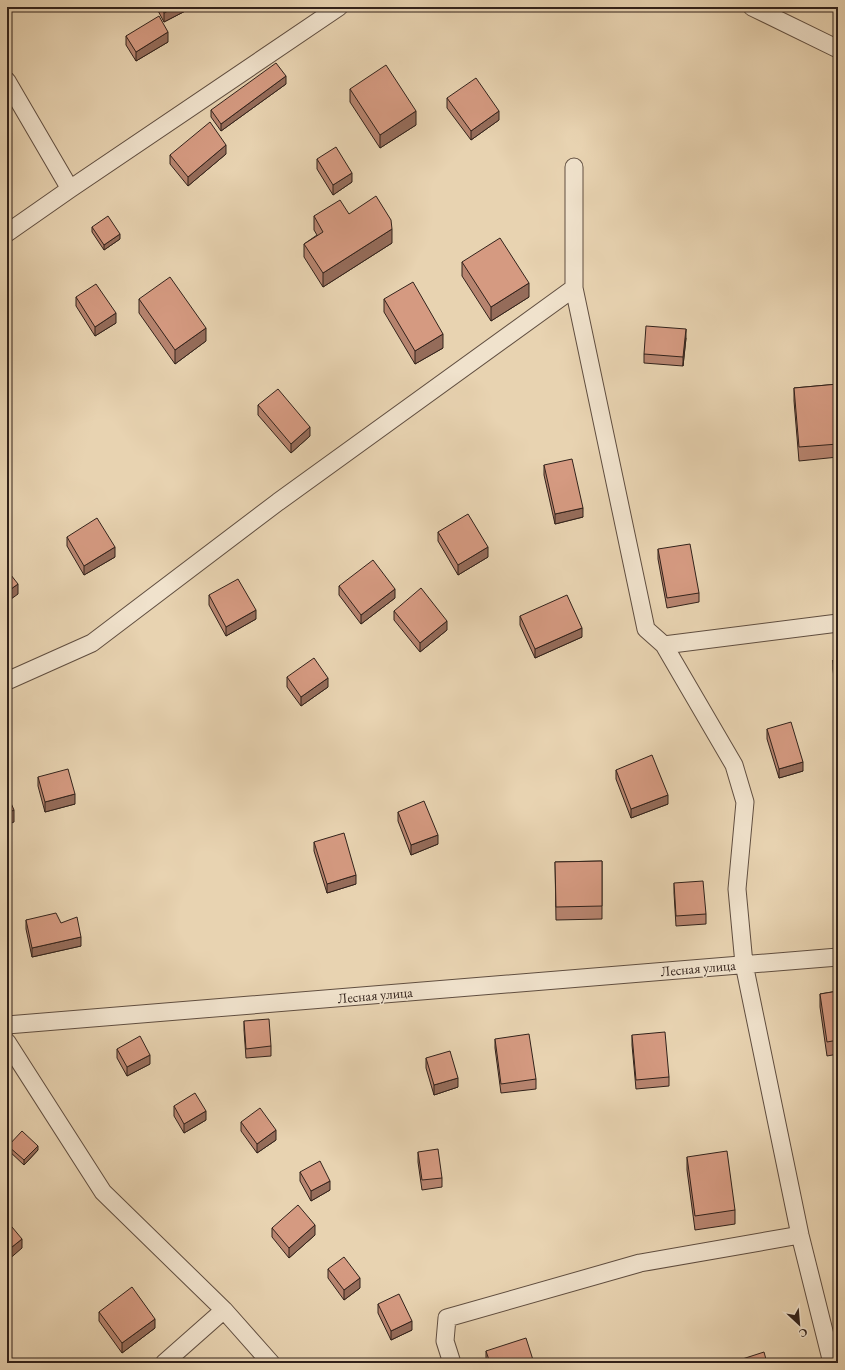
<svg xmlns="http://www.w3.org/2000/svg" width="845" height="1370" viewBox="0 0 845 1370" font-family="'EB Garamond',serif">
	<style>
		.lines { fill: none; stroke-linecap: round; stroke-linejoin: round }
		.street-casing { stroke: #604e40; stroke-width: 19 }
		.street { stroke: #f0e2cc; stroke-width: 17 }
		.wall { fill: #b7846f; stroke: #32221b }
		.shaded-wall { fill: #956c5a; stroke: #32221b }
		.building { fill: #d59a81; stroke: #32221b }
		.labels { text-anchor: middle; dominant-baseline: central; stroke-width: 3; stroke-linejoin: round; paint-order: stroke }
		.street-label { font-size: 14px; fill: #32221b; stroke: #f0e2cc }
	</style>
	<rect width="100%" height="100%" fill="#e8d3b1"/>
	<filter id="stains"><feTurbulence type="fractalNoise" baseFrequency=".005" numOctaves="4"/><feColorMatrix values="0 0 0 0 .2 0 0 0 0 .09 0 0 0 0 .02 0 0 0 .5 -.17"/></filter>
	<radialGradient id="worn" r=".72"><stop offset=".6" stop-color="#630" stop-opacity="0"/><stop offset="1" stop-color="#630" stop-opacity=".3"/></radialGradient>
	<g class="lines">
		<g class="street-casing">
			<path id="street" d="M 752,7 L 838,49
				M 7,81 L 70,189
				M 574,167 L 574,288 L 646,629 L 664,645 L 734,765 L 745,802 L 737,889 L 744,964 L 800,1235 L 832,1363
				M 7,233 L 70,189 L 339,7
				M 664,645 L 838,623
				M 7,681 L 92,643 L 278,502 L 574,288
				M 7,1025 L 838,957
				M 7,1042 L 103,1192 L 224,1310 L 271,1363
				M 164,1363 L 224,1310
				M 452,1363 L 445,1341 L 447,1318 L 640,1263 L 800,1235"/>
		</g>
		<use href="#street" class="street"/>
	</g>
	<path class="wall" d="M 156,7 L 193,7 L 164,22 Z
		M 126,36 L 168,42 L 136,61 L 126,45 Z
		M 286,84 L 221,131 L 211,117 L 211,110 Z
		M 350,89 L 416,125 L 380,148 L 350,102 Z
		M 447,98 L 499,120 L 471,140 L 447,108 Z
		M 226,154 L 188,186 L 170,164 L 170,155 Z
		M 317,159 L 352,182 L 333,195 L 317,169 Z
		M 349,214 L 392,243 L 323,287 L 304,257 L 304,244 L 317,235 L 314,230 L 314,216 Z
		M 92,227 L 120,239 L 104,250 L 92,232 Z
		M 462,262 L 529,297 L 491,321 L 462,276 Z
		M 76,297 L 116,323 L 95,336 L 76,306 Z
		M 139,299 L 206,341 L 175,364 L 139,313 Z
		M 384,299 L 443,348 L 415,364 L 384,312 Z
		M 686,338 L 683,366 L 644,363 L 644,354 Z
		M 838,384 L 838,457 L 799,461 L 794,401 L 794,388 Z
		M 258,405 L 310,436 L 291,453 L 258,415 Z
		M 544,465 L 583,517 L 555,524 L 544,475 Z
		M 438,532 L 488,557 L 458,575 L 438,541 Z
		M 67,537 L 115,557 L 84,575 L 67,546 Z
		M 838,545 L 838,562 L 835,555 L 835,546 Z
		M 658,549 L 699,593 L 699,602 L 667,608 L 658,559 Z
		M 339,586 L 395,598 L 361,624 L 339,595 Z
		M 209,595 L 256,619 L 226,636 L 209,605 Z
		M 394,611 L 447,630 L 420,652 L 394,620 Z
		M 520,616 L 582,637 L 535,658 L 520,625 Z
		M 838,659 L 838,709 L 837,709 L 833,669 L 833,660 Z
		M 287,677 L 328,687 L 301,706 L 287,687 Z
		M 767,729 L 803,771 L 779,778 L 767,739 Z
		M 616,770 L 668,804 L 631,818 L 616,779 Z
		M 38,777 L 75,804 L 45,812 L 38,786 Z
		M 398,812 L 438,844 L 411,855 L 398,821 Z
		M 314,842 L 356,884 L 327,893 L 314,851 Z
		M 602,861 L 602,919 L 556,920 L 555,862 Z
		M 674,883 L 706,914 L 706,924 L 676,926 L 674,893 Z
		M 26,920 L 61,923 L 81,946 L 32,957 L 26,929 Z
		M 838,991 L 838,1054 L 827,1056 L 820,1007 L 820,994 Z
		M 244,1021 L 271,1046 L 271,1056 L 246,1058 L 244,1030 Z
		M 632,1035 L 669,1077 L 669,1086 L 636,1089 L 632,1045 Z
		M 495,1039 L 536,1079 L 536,1089 L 501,1093 L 495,1048 Z
		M 117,1049 L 150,1064 L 127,1076 L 117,1058 Z
		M 426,1058 L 458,1087 L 434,1095 L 426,1068 Z
		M 174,1106 L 206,1120 L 184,1133 L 174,1116 Z
		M 241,1122 L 276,1140 L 257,1153 L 241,1131 Z
		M 8,1146 L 38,1150 L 24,1165 L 8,1150 Z
		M 418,1152 L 442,1178 L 442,1187 L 422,1190 L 418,1162 Z
		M 687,1157 L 735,1210 L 735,1224 L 695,1230 L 687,1170 Z
		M 300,1172 L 330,1190 L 311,1201 L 300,1181 Z
		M 272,1228 L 315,1235 L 289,1258 L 272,1237 Z
		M 838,1254 L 838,1267 L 836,1266 L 836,1257 Z
		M 328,1269 L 360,1288 L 344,1300 L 328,1278 Z
		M 378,1304 L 412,1330 L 391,1340 L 378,1313 Z
		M 99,1312 L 155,1328 L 122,1353 L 99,1321 Z
		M 486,1351 L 534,1363 L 487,1363 L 486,1360 Z"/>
	<path class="shaded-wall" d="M 175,7 L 193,7 L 164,22 L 164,13 Z
		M 168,32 L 168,42 L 136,61 L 136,52 Z
		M 286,76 L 286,84 L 221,131 L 221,124 Z
		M 416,111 L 416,125 L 380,148 L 380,135 Z
		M 499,111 L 499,120 L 471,140 L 471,131 Z
		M 226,145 L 226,154 L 188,186 L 188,177 Z
		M 352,173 L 352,182 L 333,195 L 333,185 Z
		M 392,229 L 392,243 L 323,287 L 323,273 Z
		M 120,234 L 120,239 L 104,250 L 104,245 Z
		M 529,283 L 529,297 L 491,321 L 491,307 Z
		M 116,313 L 116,323 L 95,336 L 95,327 Z
		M 206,328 L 206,341 L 175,364 L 175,350 Z
		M 686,329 L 686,338 L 683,366 L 683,357 Z
		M 443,334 L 443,348 L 415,364 L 415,351 Z
		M 310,427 L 310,436 L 291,453 L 291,444 Z
		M 583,508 L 583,517 L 555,524 L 555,514 Z
		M 115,547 L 115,557 L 84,575 L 84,566 Z
		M 488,547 L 488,557 L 458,575 L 458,565 Z
		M 18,584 L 18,594 L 7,602 L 7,592 Z
		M 395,589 L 395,598 L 361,624 L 361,615 Z
		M 256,610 L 256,619 L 226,636 L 226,627 Z
		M 447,621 L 447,630 L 420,652 L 420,643 Z
		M 582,628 L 582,637 L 535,658 L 535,649 Z
		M 328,678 L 328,687 L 301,706 L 301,697 Z
		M 803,762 L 803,771 L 779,778 L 779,769 Z
		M 75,794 L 75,804 L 45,812 L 45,802 Z
		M 668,795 L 668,804 L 631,818 L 631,809 Z
		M 14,810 L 14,822 L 7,825 L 7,813 Z
		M 438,835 L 438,844 L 411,855 L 411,845 Z
		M 356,875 L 356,884 L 327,893 L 327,884 Z
		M 81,937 L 81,946 L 32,957 L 32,948 Z
		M 150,1055 L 150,1064 L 127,1076 L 127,1067 Z
		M 458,1078 L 458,1087 L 434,1095 L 434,1085 Z
		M 206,1111 L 206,1120 L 184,1133 L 184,1124 Z
		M 276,1130 L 276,1140 L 257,1153 L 257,1144 Z
		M 38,1146 L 38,1150 L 24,1165 L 24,1160 Z
		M 330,1181 L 330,1190 L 311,1201 L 311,1191 Z
		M 315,1225 L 315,1235 L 289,1258 L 289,1248 Z
		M 22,1239 L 22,1248 L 7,1261 L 7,1251 Z
		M 360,1278 L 360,1288 L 344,1300 L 344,1290 Z
		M 155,1319 L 155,1328 L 122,1353 L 122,1343 Z
		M 412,1321 L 412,1330 L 391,1340 L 391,1331 Z"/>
	<path class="building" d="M 161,7 L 175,7 L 164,13 Z
		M 159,16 L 168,32 L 136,52 L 126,36 Z
		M 276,63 L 286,76 L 221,124 L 211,110 Z
		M 386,65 L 416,111 L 380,135 L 350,89 Z
		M 476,78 L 499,111 L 471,131 L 447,98 Z
		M 210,122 L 226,145 L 188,177 L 170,155 Z
		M 336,147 L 352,173 L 333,185 L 317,159 Z
		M 376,196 L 391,220 L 392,229 L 323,273 L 304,244 L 323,232 L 314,216 L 340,200 L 349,214 Z
		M 108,216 L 120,234 L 104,245 L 92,227 Z
		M 500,238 L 529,283 L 491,307 L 462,262 Z
		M 170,277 L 206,328 L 175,350 L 139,299 Z
		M 413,282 L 443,334 L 415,351 L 384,299 Z
		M 96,284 L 116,313 L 95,327 L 76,297 Z
		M 646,326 L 686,329 L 683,357 L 644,354 Z
		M 838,384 L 838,444 L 799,447 L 794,388 Z
		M 278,389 L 310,427 L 291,444 L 258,405 Z
		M 572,459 L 583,508 L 555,514 L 544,465 Z
		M 468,514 L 488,547 L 458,565 L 438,532 Z
		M 97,518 L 115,547 L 84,566 L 67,537 Z
		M 690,544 L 699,593 L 667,598 L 658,549 Z
		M 838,545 L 838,553 L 835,546 Z
		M 373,560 L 395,589 L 361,615 L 339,586 Z
		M 7,570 L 18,584 L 7,592 Z
		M 238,579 L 256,610 L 226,627 L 209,595 Z
		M 421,588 L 447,621 L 420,643 L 394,611 Z
		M 567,595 L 582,628 L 535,649 L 520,616 Z
		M 314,658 L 328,678 L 301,697 L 287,677 Z
		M 838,659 L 838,700 L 837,700 L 833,660 Z
		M 791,722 L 803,762 L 779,769 L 767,729 Z
		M 652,755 L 668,795 L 631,809 L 616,770 Z
		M 68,769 L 75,794 L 45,802 L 38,777 Z
		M 7,794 L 14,810 L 7,813 Z
		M 424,801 L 438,835 L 411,845 L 398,812 Z
		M 344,833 L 356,875 L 327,884 L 314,842 Z
		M 602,861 L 602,906 L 556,907 L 555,862 Z
		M 703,881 L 706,914 L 676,916 L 674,883 Z
		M 56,913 L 61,923 L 77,917 L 81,937 L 32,948 L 26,920 Z
		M 838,991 L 838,1040 L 827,1042 L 820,994 Z
		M 269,1019 L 271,1046 L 246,1049 L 244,1021 Z
		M 665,1032 L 669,1077 L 636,1080 L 632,1035 Z
		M 529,1034 L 536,1079 L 501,1084 L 495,1039 Z
		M 140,1036 L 150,1055 L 127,1067 L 117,1049 Z
		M 450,1051 L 458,1078 L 434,1085 L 426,1058 Z
		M 195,1093 L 206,1111 L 184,1124 L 174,1106 Z
		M 260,1108 L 276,1130 L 257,1144 L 241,1122 Z
		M 22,1131 L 38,1146 L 24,1160 L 8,1146 Z
		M 438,1149 L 442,1178 L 422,1180 L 418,1152 Z
		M 727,1151 L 735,1210 L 695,1216 L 687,1157 Z
		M 320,1161 L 330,1181 L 311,1191 L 300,1172 Z
		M 298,1205 L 315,1225 L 289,1248 L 272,1228 Z
		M 7,1221 L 22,1239 L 7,1251 Z
		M 344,1257 L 360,1278 L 344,1290 L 328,1269 Z
		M 132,1287 L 155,1319 L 122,1343 L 99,1312 Z
		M 399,1294 L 412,1321 L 391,1331 L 378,1304 Z
		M 526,1338 L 534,1363 L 490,1363 L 486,1351 Z
		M 764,1352 L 767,1363 L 730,1363 Z
		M 424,1360 L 425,1363 L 418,1363 Z"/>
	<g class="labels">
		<g class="street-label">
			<text transform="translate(698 968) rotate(-5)">Лесная улица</text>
			<text transform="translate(375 995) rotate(-5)">Лесная улица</text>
		</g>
	</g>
	<rect width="845" height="1370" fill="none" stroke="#e8d3b1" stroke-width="24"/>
	<rect x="8" y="8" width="829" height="1354" fill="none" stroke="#32221b" stroke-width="2"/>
	<rect x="12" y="12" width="821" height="1346" fill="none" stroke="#32221b"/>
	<g transform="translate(799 1324) rotate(154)" stroke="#f0e2cc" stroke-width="3" paint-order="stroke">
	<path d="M0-3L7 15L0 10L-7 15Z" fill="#32221b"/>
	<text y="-6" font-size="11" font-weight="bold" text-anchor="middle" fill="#32221b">С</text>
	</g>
	<rect width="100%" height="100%" filter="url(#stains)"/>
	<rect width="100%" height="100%" fill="url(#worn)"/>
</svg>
